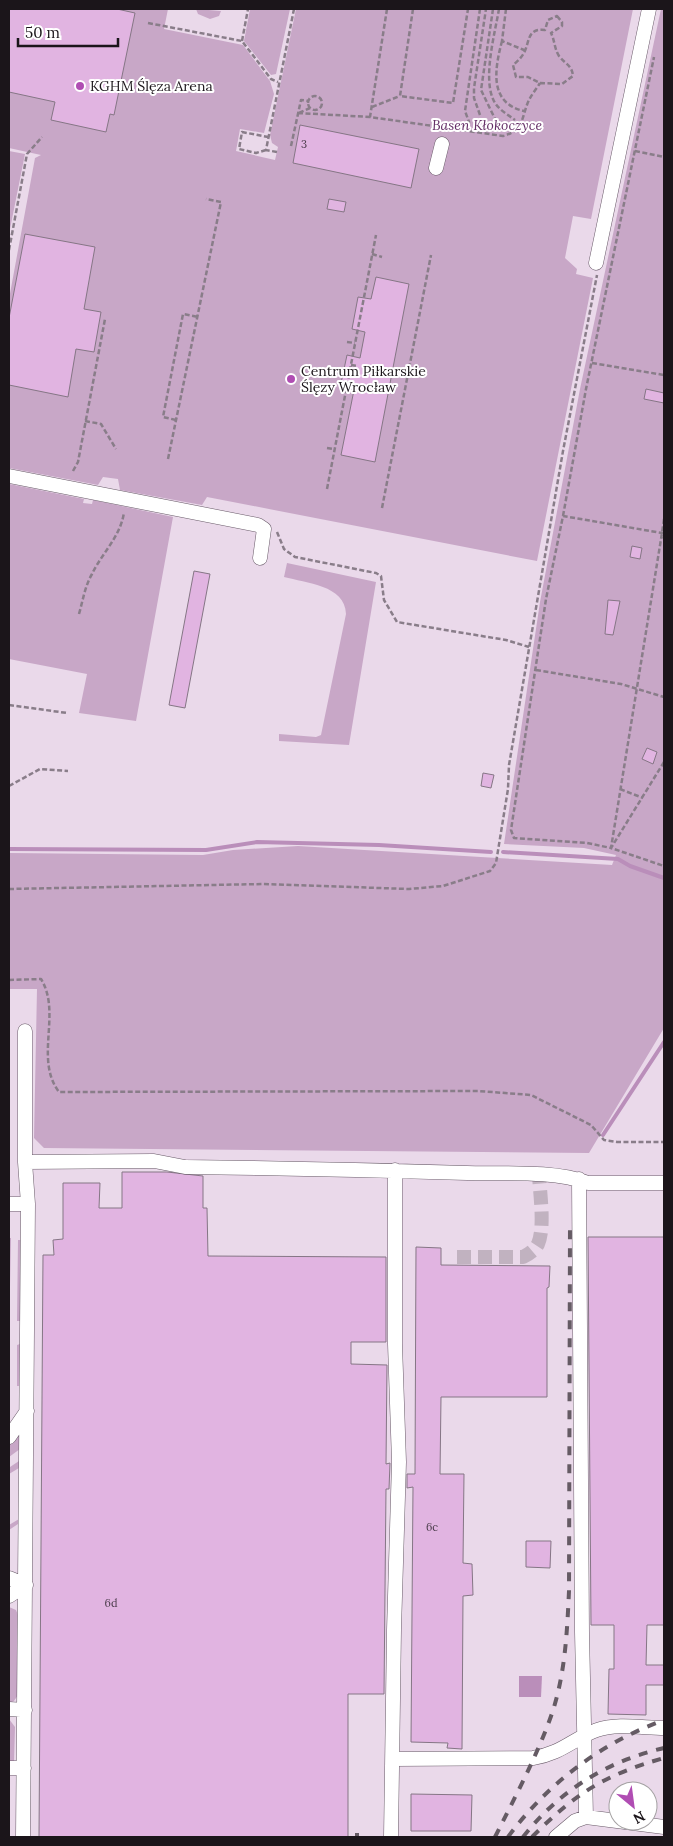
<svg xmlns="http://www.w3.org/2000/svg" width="673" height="1846" viewBox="0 0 673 1846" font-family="Lora,serif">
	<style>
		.green { fill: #c8a7c7 }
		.water { fill: #ba8eba }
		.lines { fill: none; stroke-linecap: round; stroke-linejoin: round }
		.stream { stroke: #ba8eba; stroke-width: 4 }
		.building { fill: #e1b4e1; stroke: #857685 }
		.minor-tunnel { stroke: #c1b2c0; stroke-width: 14; stroke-dasharray: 14 7; stroke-linecap: butt }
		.minor-casing { stroke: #685a68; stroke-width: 15 }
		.path { stroke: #897d89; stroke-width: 2.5; stroke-dasharray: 5 2.5; stroke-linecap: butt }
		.minor { stroke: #fff; stroke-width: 14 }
		.rail { stroke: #655b64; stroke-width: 4; stroke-dasharray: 9 9; stroke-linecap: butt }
		.poi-dot { fill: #b04db3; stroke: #fff; stroke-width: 2 }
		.labels { text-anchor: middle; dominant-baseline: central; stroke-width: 4; stroke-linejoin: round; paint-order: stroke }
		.number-label { font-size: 11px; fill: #4c3d4c }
		.poi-label { font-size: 14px; fill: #1b151a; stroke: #fff; text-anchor: start }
		.park-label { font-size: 14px; font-style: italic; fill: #642e66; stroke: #fff }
	</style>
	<rect width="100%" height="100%" fill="#ead9ea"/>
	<path class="green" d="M 9,9 L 168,9 L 164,29 L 243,45 L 270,81 L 274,94 L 264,133 L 240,129 L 236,151 L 275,160 L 278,147 L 272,143 L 270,135 L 296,9 L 633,9 L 591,219 L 573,216 L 565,258 L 577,269 L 576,274 L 593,278 L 537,561 L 207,497 L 202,505 L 120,490 L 118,479 L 103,477 L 98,485 L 9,468 L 9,299 L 35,158 L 41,155 L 9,148 Z
		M 196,9 L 221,11 L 219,16 L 210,19 L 198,14 Z
		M 250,9 L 290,9 L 276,74 L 271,75 L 244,41 Z
		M 661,9 L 664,9 L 664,1028 L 589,1153 L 44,1148 L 34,1138 L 37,989 L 9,989 L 9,853 L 203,855 L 233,850 L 298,846 L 612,865 L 616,855 L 584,848 L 504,844 L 540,602 L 580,389 Z
		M 9,151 L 25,154 L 9,234 Z
		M 9,484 L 84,499 L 83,503 L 92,504 L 93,500 L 173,517 L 136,721 L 79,713 L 87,674 L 9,659 Z
		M 287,563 L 376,582 L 349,745 L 279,741 L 279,734 L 316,737 L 321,735 L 346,614 C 345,585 306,583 284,577 Z
		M 9,1238 L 11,1238 L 9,1335 Z
		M 18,1240 L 21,1240 L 20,1321 L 17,1321 Z
		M 20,1344 L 20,1386 L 17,1386 L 17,1345 Z
		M 18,1429 L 20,1429 L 20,1449 L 9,1457 L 10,1467 L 19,1461 L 19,1468 L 9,1474 L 9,1525 L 19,1519 L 18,1524 L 9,1530 L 9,1444 Z
		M 9,1607 L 16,1610 L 18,1615 L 18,1695 L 14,1701 L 9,1703 Z
		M 9,1719 L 15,1727 L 14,1762 L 9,1761 Z"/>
	<path class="water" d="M 519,1676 L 542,1676 L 541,1697 L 519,1697 Z"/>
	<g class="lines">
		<path class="stream" d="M 9,849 L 206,850 L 257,842 L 379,845 L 491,852
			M 503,852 L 618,859 L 630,866 L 664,878
			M 603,1135 L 664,1042"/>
	</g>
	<path class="building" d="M 9,9 L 117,9 L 135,13 L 114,115 L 110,114 L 106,132 L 51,120 L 55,102 L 9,92 Z
		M 300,125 L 419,149 L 411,188 L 293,163 Z
		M 329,199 L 346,202 L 344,212 L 327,209 Z
		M 25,234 L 95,247 L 84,309 L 101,312 L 94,352 L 76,349 L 68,397 L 9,385 L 9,318 Z
		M 376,277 L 409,284 L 375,462 L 341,455 L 354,390 L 340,388 L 347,355 L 360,358 L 365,332 L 352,329 L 358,297 L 371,299 Z
		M 646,389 L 664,393 L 664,403 L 644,399 Z
		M 632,546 L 642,548 L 640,559 L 630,557 Z
		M 194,571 L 210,574 L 185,708 L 169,705 Z
		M 608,600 L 620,601 L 613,635 L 605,634 Z
		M 647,748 L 657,752 L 653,764 L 642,759 Z
		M 483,773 L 494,775 L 491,788 L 481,786 Z
		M 122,1172 L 167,1172 L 203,1176 L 203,1208 L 207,1208 L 208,1256 L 386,1257 L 386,1342 L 351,1342 L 351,1364 L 387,1365 L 386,1464 L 390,1463 L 389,1489 L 386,1489 L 384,1694 L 348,1694 L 348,1837 L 39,1837 L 43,1255 L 54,1255 L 53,1240 L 63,1239 L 63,1183 L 100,1183 L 99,1208 L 122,1208 Z
		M 588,1237 L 664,1237 L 664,1625 L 647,1625 L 646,1665 L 664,1665 L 664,1685 L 646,1685 L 646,1715 L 608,1714 L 609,1669 L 614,1669 L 614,1625 L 591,1625 Z
		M 416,1247 L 441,1248 L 441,1265 L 550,1266 L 549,1287 L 547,1288 L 547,1397 L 441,1397 L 440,1474 L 464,1474 L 463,1563 L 472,1564 L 473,1595 L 463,1596 L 462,1749 L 447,1748 L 448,1743 L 411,1742 L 413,1487 L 407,1488 L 407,1474 L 415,1474 Z
		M 526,1541 L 551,1541 L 550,1568 L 526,1567 Z
		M 411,1794 L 472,1795 L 471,1831 L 411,1831 Z"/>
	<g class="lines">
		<path class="minor-tunnel" d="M 457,1257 L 523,1257 C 529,1254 535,1250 538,1244 C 545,1228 540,1194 539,1175"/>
		<g class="minor-casing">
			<path id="minor" d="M 436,168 L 442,144
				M 596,263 L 649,9
				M 9,476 L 258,525 L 264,529 L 260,558
				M 25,1031 L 25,1162
				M 579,1179 L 582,1632 L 586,1817
				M 9,1204 L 28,1204
				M 9,1437 L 27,1411
				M 9,1578 L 26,1585 L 9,1596
				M 9,1709 L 25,1710
				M 393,1759 L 533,1758 C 561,1754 574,1738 597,1730 C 617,1723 644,1728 664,1728
				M 9,1768 L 24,1768
				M 23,1837 L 28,1204 L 25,1162 L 154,1161 L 185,1167 C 279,1168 373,1170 467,1173 C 504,1174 554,1170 588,1183 L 664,1183
				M 391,1837 L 394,1630 L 399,1462 L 395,1344 L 395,1170
				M 556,1837 L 575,1821 L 586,1817 L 664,1827"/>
		</g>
		<path class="path" d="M 387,9 L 370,117 L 503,136 C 525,130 521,117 529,100 C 532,94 537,88 540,83
			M 413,9 L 400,96 L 453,103 L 468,9
			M 493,9 L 481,90 L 496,121
			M 499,9 C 495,33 483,76 493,99 C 497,109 507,114 515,120
			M 506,9 L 502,41 L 524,50
			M 557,16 L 562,22 L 562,26 L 551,33 C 555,41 554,48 559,56 C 565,64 572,65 573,76 L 562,84 L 540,83 L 528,77 L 516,77 L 513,65 C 517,62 521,58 524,53 C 530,41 527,28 545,30 L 548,20 Z
			M 148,23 L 242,41 L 271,79 L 278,82
			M 242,41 L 248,9
			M 502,41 C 495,68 488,103 524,111
			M308 103a7 7 0 1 1 14 0a7 7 0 1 1-14 0Z
			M 372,107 L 400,96
			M 298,113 L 370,117
			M 299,113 L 310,108
			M 480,115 L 474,98 L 474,88 L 486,9
			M 468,132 L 469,122 L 465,111 L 480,9
			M 291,146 L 301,100 L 309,101
			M 266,150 L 256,153 L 239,149 L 242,132 L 268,137
			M 635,151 L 664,157
			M 277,152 L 266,150 L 294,9
			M 9,250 L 27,154 L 42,137
			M 372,254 L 382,257
			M 347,342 L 355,343
			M 592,363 L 664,375
			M 351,365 L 358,366
			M 176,420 L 163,417 L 183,314 L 198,317
			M 85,421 L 101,424 L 116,449
			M 327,448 L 333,449
			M 168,459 L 221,202 L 206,199
			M 73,471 L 78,462 L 105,319
			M 327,489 L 376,235
			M 382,508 L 431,255
			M 563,516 L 586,389 L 654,57
			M 664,519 L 662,533 L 611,848 L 587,843 L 514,838 L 511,830 L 546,599 L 563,516 L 662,533 L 664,538
			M 277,532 L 284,549 L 295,557 L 376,573 L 381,576 L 384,600 L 397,622 L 506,640 L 529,647
			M 79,614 C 83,600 85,586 92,574 C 102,553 121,536 124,512
			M 536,670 L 621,684 L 664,697
			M 9,705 L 67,713
			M 664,762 L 611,848 L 664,866
			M 9,786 L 40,769 L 68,771
			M 620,789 L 643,798
			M 9,889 L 263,884 L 409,889 L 443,886 L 490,871 L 496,863 L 508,789 L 509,765 L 563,451 L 597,275
			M 9,980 L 41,979 C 62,1013 34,1059 59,1092 L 478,1091 L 531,1095 L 591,1125 L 604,1140 L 617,1142 L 664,1142"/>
		<use href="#minor" class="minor"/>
		<path class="rail" d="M 357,1837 L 357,1833
			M 495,1837 C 514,1799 535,1760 550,1719 C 565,1678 567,1634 569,1591 L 570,1223
			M 508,1837 C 548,1783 601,1743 664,1720
			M 523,1837 C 559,1791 607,1761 664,1748
			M 532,1837 C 576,1793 604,1775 664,1758"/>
	</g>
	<g class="poi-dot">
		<circle cx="80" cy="86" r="5"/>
		<circle cx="291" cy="379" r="5"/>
	</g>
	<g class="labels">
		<g class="number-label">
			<text x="304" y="144">3</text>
			<text x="432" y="1527">6c</text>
			<text x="111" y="1603">6d</text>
		</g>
		<g class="poi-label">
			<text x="90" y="86">KGHM Ślęza Arena</text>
			<text x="301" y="371">Centrum Piłkarskie<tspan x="301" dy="16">Ślęzy Wrocław</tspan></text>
		</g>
		<g class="park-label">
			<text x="487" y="125">Basen Kłokoczyce</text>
		</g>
	</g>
	<rect width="673" height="1846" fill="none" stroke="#1b151a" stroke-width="20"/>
	<g transform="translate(633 1806) rotate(151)"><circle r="24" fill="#ffffff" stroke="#a4a1a3"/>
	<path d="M0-4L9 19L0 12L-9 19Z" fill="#b04db3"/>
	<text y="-8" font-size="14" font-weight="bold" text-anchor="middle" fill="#1b151a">N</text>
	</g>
	<path d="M18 38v8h100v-8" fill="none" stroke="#1b151a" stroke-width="2.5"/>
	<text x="25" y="38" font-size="15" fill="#1b151a" stroke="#ffffff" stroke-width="4" paint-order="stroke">50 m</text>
</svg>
